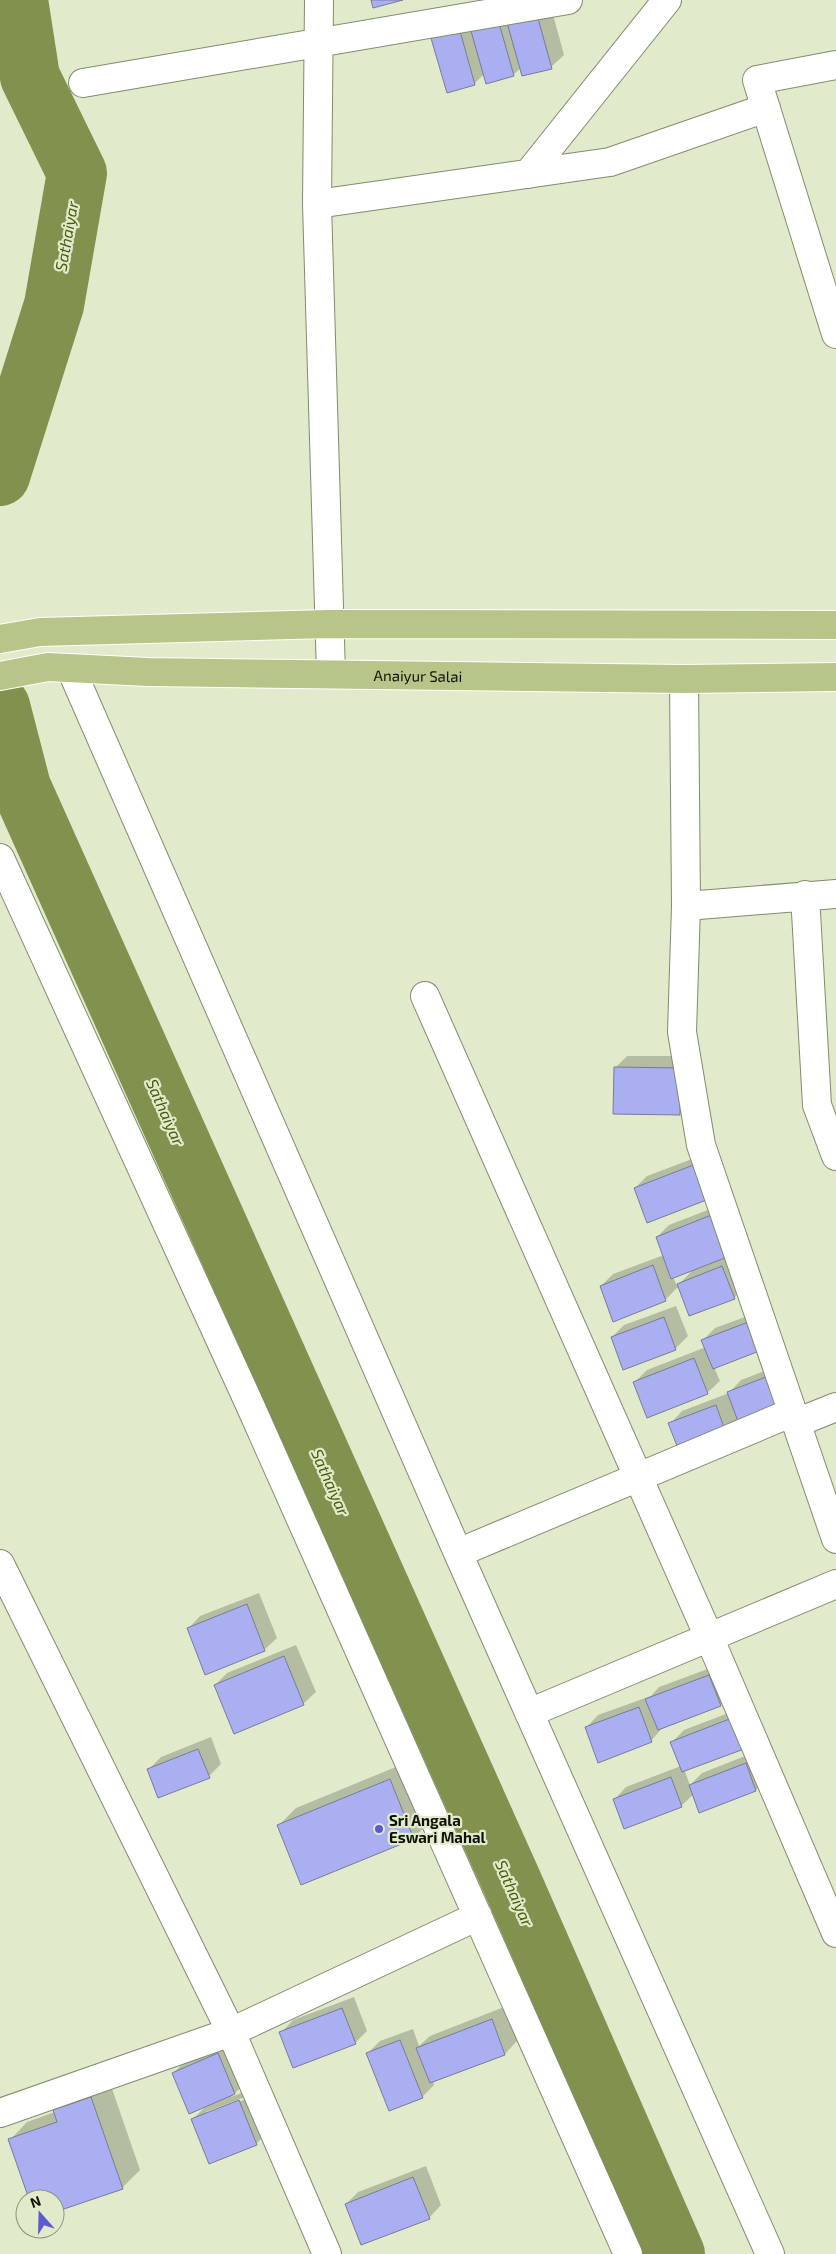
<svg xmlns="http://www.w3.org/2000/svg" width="836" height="2254" viewBox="0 0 836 2254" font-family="'Exo 2',sans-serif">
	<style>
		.shadow { fill: #0003; fill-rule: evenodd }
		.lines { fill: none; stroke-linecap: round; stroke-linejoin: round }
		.river { stroke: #80924e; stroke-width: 60 }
		.building { fill: #aaaff2; stroke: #787b97 }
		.minor-casing { stroke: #828b6e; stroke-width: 30 }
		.major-casing { stroke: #fff; stroke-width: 30 }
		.minor { stroke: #fff; stroke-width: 28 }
		.major { stroke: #b7c589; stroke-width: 28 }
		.poi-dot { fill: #5e58d1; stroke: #e1ebcb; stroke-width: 2 }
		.labels { text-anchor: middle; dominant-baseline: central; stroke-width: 4.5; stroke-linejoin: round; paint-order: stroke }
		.street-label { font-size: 15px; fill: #0e1106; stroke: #e1ebcb }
		.poi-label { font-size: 15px; font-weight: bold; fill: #0e1106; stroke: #e1ebcb; text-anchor: start }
		.water-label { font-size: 16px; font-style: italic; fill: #4a5a0a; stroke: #e1ebcb }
	</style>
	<rect width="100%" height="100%" fill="#e1ebcb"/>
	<path class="shadow" d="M 549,0 L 564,55 L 551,67 L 521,68 L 513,75 L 484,74 L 474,84 L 430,29 Z
		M 627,1056 L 692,1056 L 692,1101 L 679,1114 L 615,1068 Z
		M 708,1153 L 721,1186 L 635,1188 L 647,1176 Z
		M 731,1201 L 746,1285 L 734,1298 L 679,1286 L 665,1300 L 601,1286 L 613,1274 L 664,1255 L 657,1237 L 669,1225 ZM 694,1269 L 677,1286 L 673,1277 Z
		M 676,1306 L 688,1336 L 675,1349 L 612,1337 L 624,1325 Z
		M 764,1310 L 714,1367 L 720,1381 L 707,1393 L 635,1382 L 647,1370 L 706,1347 L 703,1340 L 715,1328 Z
		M 783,1364 L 726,1432 L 670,1424 L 682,1411 L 729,1393 L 741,1380 Z
		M 259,1593 L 277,1638 L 264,1650 L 188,1629 L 200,1616 Z
		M 296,1645 L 316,1692 L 303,1704 L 215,1685 L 227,1673 Z
		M 721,1664 L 733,1693 L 720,1705 L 663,1727 L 651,1741 L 586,1728 L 598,1715 L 651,1696 L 659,1687 Z
		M 744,1707 L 684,1769 L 690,1785 L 702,1773 L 758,1751 L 768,1777 L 756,1790 L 700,1811 L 694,1794 L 681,1806 L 614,1800 L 626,1787 L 681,1766 L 672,1742 L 684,1730 Z
		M 211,1737 L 221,1764 L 209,1776 L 149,1769 L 161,1757 Z
		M 408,1762 L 431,1820 L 414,1838 L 301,1883 L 278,1826 L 296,1808 Z
		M 354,1997 L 367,2031 L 355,2043 L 281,2033 L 293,2020 Z
		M 504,2007 L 517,2041 L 505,2054 L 433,2081 L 434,2085 L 422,2097 L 368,2053 L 380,2041 L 413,2029 L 419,2046 L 430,2036 Z
		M 230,2042 L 247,2081 L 231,2097 L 252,2089 L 268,2132 L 256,2144 L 193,2119 L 207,2105 L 173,2073 L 186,2061 ZM 245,2097 L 246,2099 L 206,2114 L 206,2112 Z
		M 109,2080 L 140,2170 L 122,2188 L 55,2211 L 55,2199 L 30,2199 L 10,2140 L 27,2122 L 55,2112 L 73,2093 Z
		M 426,2166 L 441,2205 L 429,2218 L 346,2204 L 358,2192 Z"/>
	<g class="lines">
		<path class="river" d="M 0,476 L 54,305 L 77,173 L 30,77 L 18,0
			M 0,706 L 21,787 L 511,1880 L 675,2254"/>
	</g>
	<path class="building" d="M 371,0 L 403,0 L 373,8 Z
		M 536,11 L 552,69 L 522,76 L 506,19 Z
		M 497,16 L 514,76 L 486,84 L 469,24 Z
		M 457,20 L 475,85 L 447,93 L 428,28 Z
		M 614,1067 L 680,1068 L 680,1115 L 613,1114 Z
		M 696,1164 L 709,1199 L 647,1223 L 634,1188 Z
		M 719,1212 L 735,1254 L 671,1279 L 656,1237 Z
		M 653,1265 L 666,1301 L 613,1322 L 600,1286 Z
		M 722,1266 L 735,1299 L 689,1316 L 677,1284 Z
		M 664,1317 L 676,1350 L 623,1370 L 611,1337 Z
		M 751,1321 L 762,1350 L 713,1369 L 701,1340 Z
		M 694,1358 L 708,1394 L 647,1418 L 633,1382 Z
		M 771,1375 L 783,1407 L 739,1424 L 727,1392 Z
		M 716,1405 L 726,1433 L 679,1451 L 668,1423 Z
		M 247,1604 L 265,1651 L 205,1675 L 187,1628 Z
		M 284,1656 L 304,1705 L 234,1734 L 214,1685 Z
		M 709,1675 L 721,1706 L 658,1730 L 645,1699 Z
		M 639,1707 L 652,1742 L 598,1763 L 585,1727 Z
		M 732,1718 L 744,1749 L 682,1772 L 670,1742 Z
		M 198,1749 L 210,1778 L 158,1798 L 147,1769 Z
		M 746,1763 L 756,1791 L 699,1813 L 689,1785 Z
		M 671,1777 L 682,1807 L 624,1829 L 613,1799 Z
		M 390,1779 L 414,1839 L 301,1885 L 277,1825 Z
		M 342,2008 L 356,2044 L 293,2068 L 279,2032 Z
		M 492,2019 L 505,2055 L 430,2083 L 416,2048 Z
		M 400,2040 L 423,2098 L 389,2111 L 366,2053 Z
		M 218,2053 L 235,2094 L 189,2114 L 172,2073 Z
		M 91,2097 L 123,2189 L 55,2212 L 55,2199 L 29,2199 L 8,2139 L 57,2122 L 53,2110 Z
		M 239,2100 L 257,2145 L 209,2164 L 191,2119 Z
		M 413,2177 L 430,2219 L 361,2245 L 345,2204 Z"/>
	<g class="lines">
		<g class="minor-casing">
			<path id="minor" d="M 319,0 L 317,204 L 331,674
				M 836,65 L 757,80 L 836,334
				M 83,83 L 568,0
				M 528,174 L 667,0
				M 317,204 L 610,162 L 766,108
				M 71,669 L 458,1553 L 770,2254
				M 684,679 L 686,906 L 682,1032 L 701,1145 L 836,1539
				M 0,858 L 250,1405 L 628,2254
				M 805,895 L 817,1105 L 836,1156
				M 686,906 L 836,894
				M 425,996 L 709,1637 L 836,1933
				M 796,1423 L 836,1407
				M 458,1553 L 793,1412
				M 0,1564 L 231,2032 L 478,1916
				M 529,1713 L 836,1584
				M 0,2113 L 231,2032 L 327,2254"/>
		</g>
		<g class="major-casing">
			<g id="major">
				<path d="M 0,639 L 40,632 L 329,624 L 836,625"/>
				<path id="s1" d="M 0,676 L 48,667 L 148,672 L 684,679 L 836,677"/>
			</g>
		</g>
		<use href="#minor" class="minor"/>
		<use href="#major" class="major"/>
	</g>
	<circle class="poi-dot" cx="379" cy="1829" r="5"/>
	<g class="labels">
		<g class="street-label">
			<text stroke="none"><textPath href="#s1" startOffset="419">Anaiyur Salai</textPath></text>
		</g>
		<g class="poi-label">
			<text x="389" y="1820">Sri Angala<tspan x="389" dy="17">Eswari Mahal</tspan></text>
		</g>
		<g class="water-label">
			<text transform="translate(66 236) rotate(-80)">Sathaiyar</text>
			<text transform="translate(166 1112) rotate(66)">Sathaiyar</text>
			<text transform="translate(331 1482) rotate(66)">Sathaiyar</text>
			<text transform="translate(515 1893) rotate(66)">Sathaiyar</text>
		</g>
	</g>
	<g transform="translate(40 2214) rotate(340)"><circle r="24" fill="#e1ebcb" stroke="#8d947c"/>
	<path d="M0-4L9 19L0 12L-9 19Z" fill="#5e58d1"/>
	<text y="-8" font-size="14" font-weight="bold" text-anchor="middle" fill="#0e1106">N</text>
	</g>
</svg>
